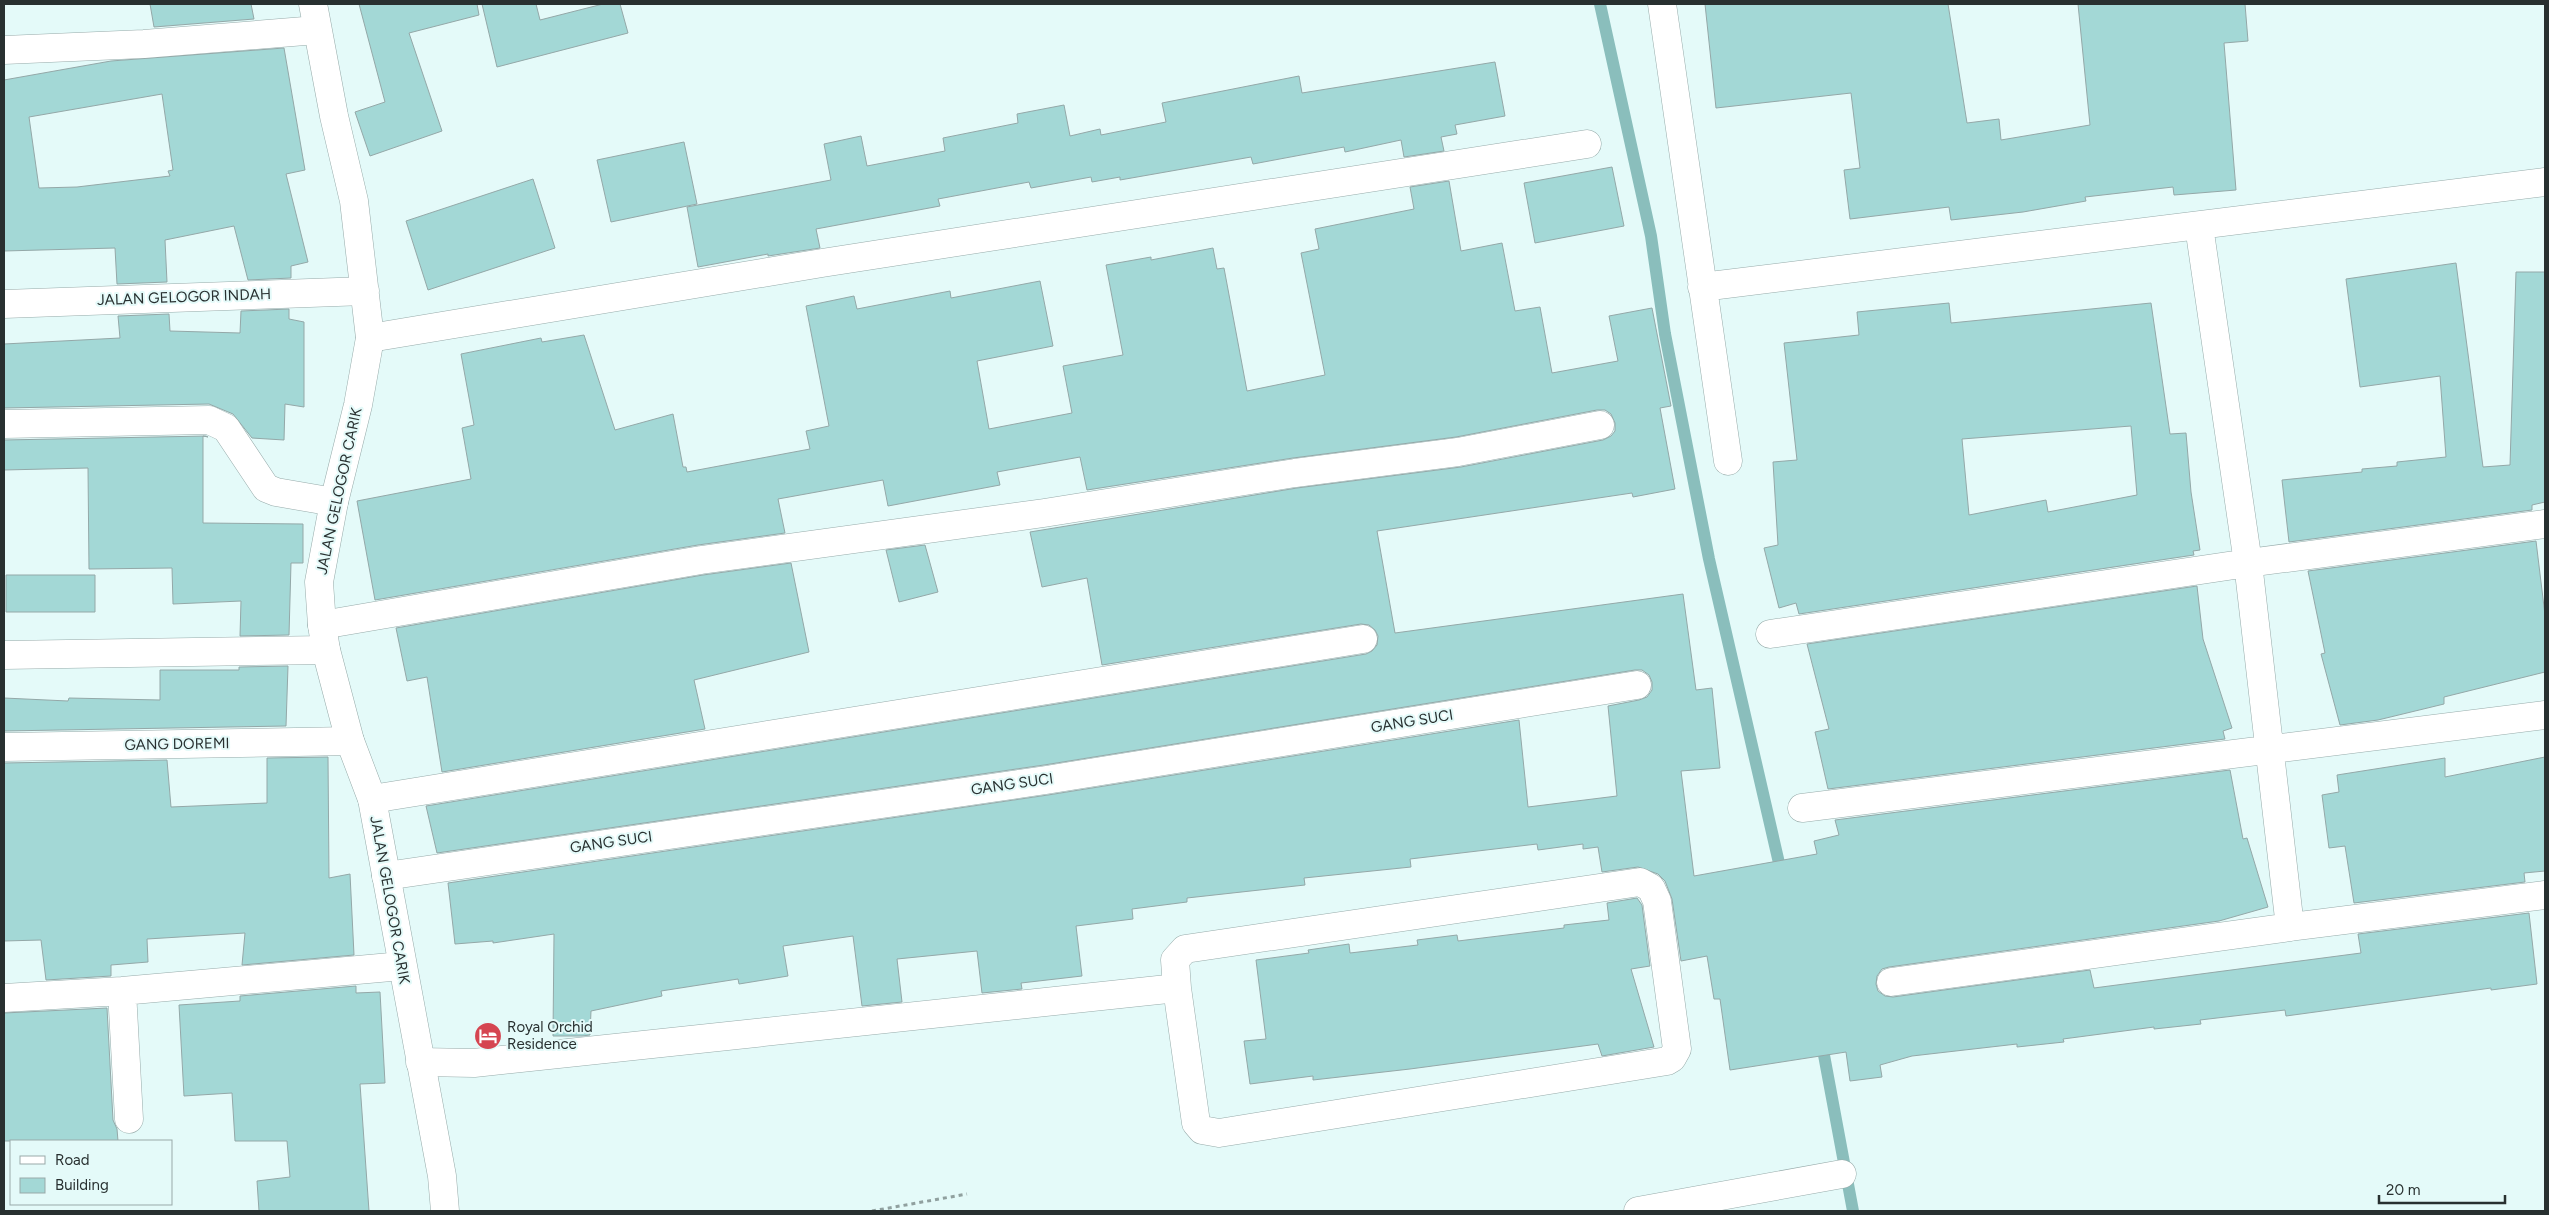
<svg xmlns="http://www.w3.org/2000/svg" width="2549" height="1215" viewBox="0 0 2549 1215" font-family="Figtree,sans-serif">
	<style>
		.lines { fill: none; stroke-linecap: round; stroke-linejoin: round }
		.stream { stroke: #8abebc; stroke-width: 12 }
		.building { fill: #a3d8d6; stroke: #94a8a8; fill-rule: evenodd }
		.minor-casing { stroke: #97abaa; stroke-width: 29 }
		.tertiary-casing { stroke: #97abaa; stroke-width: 29 }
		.path { stroke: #90a09f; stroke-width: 3; stroke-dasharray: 4 4; stroke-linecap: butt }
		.minor { stroke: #fff; stroke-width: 28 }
		.tertiary { stroke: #fff; stroke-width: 28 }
		.labels { text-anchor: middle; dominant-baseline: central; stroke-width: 4; stroke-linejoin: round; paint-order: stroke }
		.street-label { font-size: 15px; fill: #283030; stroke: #e4faf9 }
		.poi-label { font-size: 15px; fill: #283030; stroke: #e4faf9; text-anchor: start }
	</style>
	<rect width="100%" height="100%" fill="#e4faf9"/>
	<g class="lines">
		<path class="stream" d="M 1600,4 L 1651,236 L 1665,334 L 1709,559 L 1782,876
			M 1821,1039 L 1853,1211"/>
	</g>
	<path class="building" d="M 150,4 L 251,4 L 254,19 L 154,27 Z
		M 359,4 L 477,4 L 479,15 L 409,33 L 442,131 L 370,156 L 355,112 L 385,102 Z
		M 482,4 L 536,4 L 540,20 L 603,4 L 620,4 L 628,33 L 497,67 Z
		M 1705,4 L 1948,4 L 1967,123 L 1999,119 L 2001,140 L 2090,125 L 2078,4 L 2245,4 L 2248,41 L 2224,43 L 2236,190 L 2174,195 L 2173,187 L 2085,197 L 2086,201 L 2023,212 L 1951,220 L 1949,207 L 1850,219 L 1844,170 L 1860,168 L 1851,93 L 1716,108 Z
		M 284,48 L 305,170 L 286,174 L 308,262 L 291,266 L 291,278 L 248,280 L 234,226 L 165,240 L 167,282 L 117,284 L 115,248 L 4,251 L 4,80 L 111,61 ZM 162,94 L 173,170 L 168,171 L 170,176 L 77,187 L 39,188 L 29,117 Z
		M 1495,62 L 1505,116 L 1455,125 L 1457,134 L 1441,137 L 1444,151 L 1404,157 L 1401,140 L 1345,152 L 1344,147 L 1253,164 L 1251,157 L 1120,180 L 1120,177 L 1092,182 L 1091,177 L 1031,188 L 1029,182 L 938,199 L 940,206 L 816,229 L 820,248 L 768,256 L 768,254 L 698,267 L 687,207 L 831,180 L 824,144 L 861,136 L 867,166 L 945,151 L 943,138 L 1018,123 L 1017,114 L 1064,105 L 1070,136 L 1100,129 L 1101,135 L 1166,122 L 1162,103 L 1299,76 L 1302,93 Z
		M 684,142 L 697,204 L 611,222 L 597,160 Z
		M 1612,167 L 1624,226 L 1535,243 L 1524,183 Z
		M 533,179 L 555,248 L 428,290 L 406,221 Z
		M 1449,181 L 1461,251 L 1502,243 L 1515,311 L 1540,307 L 1552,373 L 1618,361 L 1609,316 L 1652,308 L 1671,406 L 1660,408 L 1675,489 L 1633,497 L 1632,493 L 1377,531 L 1395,633 L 1683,594 L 1696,690 L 1712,688 L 1720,768 L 1681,771 L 1694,876 L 1817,854 L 1814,841 L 1839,835 L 1835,820 L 2230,770 L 2243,839 L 2247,838 L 2268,907 L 2219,921 L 1889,967 L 1882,969 L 1877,976 L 1876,984 L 1878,991 L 1885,996 L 1893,997 L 2090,970 L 2094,988 L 2361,953 L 2358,934 L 2529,913 L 2537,984 L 2491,990 L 2491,988 L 2286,1016 L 2285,1010 L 2200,1020 L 2201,1024 L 2154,1029 L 2154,1027 L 2063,1039 L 2064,1042 L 2017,1047 L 2017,1044 L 1912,1056 L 1880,1065 L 1882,1077 L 1850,1081 L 1846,1052 L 1730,1070 L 1720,999 L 1714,999 L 1707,956 L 1681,961 L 1672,899 L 1665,881 L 1658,874 L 1638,867 L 1602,872 L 1598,847 L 1583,849 L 1583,844 L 1538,850 L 1537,844 L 1410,859 L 1411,867 L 1304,878 L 1305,885 L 1187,898 L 1187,902 L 1132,909 L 1133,919 L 1076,926 L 1082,976 L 1021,983 L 1022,989 L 982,993 L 977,951 L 897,959 L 902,1002 L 862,1006 L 853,936 L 783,946 L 788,976 L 739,984 L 738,979 L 661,991 L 662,996 L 591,1011 L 590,1035 L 582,1036 L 553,1036 L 554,934 L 493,943 L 493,941 L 455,944 L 448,883 L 1048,795 L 1519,720 L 1528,807 L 1617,796 L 1608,706 L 1639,700 L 1647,697 L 1652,690 L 1652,682 L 1649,675 L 1642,670 L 1635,670 L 1044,765 L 437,853 L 426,806 L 1366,654 L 1372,651 L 1377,645 L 1378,636 L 1375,630 L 1369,625 L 1361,624 L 1102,665 L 1087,578 L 1042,587 L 1030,532 L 1297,488 L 1461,467 L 1603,440 L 1611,436 L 1615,431 L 1615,423 L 1611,414 L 1605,410 L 1597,410 L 1456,437 L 1293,458 L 1087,490 L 1080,457 L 997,472 L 1000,485 L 888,506 L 883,480 L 778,499 L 785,533 L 698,545 L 375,600 L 357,501 L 471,479 L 462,428 L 474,425 L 461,354 L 541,338 L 542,342 L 584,335 L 615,430 L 673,414 L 683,467 L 686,467 L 687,472 L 810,449 L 806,431 L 829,426 L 806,306 L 854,296 L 857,309 L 950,291 L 951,298 L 1040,281 L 1053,346 L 977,361 L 989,429 L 1072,413 L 1063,366 L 1123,355 L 1106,265 L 1151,257 L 1151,260 L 1213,248 L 1217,269 L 1224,268 L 1247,391 L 1325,375 L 1301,253 L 1319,249 L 1315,229 L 1414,209 L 1410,187 Z
		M 2456,263 L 2483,467 L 2510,465 L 2516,272 L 2545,272 L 2545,502 L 2532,505 L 2532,510 L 2289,542 L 2282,480 L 2362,472 L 2362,469 L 2397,466 L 2397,462 L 2446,457 L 2440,376 L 2360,387 L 2346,279 Z
		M 1949,303 L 1951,323 L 2151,303 L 2170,434 L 2186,433 L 2191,492 L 2200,550 L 2193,551 L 2194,555 L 1799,614 L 1796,603 L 1779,608 L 1764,548 L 1778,545 L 1773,462 L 1797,460 L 1784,343 L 1859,335 L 1857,312 ZM 2131,426 L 2137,495 L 2048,512 L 2046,500 L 1969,515 L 1962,439 Z
		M 289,309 L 289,319 L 304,322 L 304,407 L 285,404 L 284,440 L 252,438 L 233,414 L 209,404 L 4,408 L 4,344 L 120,338 L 118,316 L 169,314 L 170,331 L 240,333 L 241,311 Z
		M 203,436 L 203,523 L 303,524 L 303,563 L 291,563 L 289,635 L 240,636 L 241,601 L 173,604 L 172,568 L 89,569 L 88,468 L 4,470 L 4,440 L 206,436 L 208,437 Z
		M 2536,541 L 2545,615 L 2545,672 L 2444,697 L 2444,704 L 2378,720 L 2340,725 L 2321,654 L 2325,653 L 2308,571 Z
		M 925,545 L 938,592 L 899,602 L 886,550 Z
		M 791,563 L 809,652 L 694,680 L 705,729 L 442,772 L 427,677 L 407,681 L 396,628 L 703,575 Z
		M 6,575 L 95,575 L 95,612 L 6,612 Z
		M 2197,586 L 2203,639 L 2232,728 L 2223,731 L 2225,739 L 1828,789 L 1815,732 L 1829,729 L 1807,644 Z
		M 288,666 L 286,726 L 4,731 L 4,698 L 68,701 L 69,698 L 160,700 L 160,670 L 239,670 L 239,667 Z
		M 328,757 L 329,878 L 350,874 L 354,955 L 242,965 L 245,933 L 147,939 L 148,962 L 111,965 L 111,976 L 46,980 L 41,940 L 4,941 L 4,763 L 167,760 L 171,807 L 267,803 L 267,758 Z
		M 2545,757 L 2545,871 L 2524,873 L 2525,882 L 2354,903 L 2345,846 L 2329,848 L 2322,795 L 2339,792 L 2337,775 L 2445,758 L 2445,777 Z
		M 1637,898 L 1642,905 L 1650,966 L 1631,969 L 1654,1047 L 1602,1056 L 1598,1044 L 1410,1069 L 1313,1080 L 1313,1076 L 1250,1084 L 1244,1041 L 1266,1039 L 1256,960 L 1309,953 L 1308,950 L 1349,944 L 1350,953 L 1418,945 L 1417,940 L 1457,935 L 1458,941 L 1564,928 L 1564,925 L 1609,920 L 1607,903 Z
		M 356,986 L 356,993 L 380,992 L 385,1083 L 360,1084 L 369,1211 L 259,1211 L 257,1181 L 290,1177 L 287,1141 L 235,1141 L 232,1093 L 184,1096 L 179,1005 L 240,1001 L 240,996 Z
		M 107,1008 L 113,1120 L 117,1129 L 118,1141 L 4,1141 L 4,1013 Z"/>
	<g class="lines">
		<g class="minor-casing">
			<path id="minor" d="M 1662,4 L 1728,461
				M 4,50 L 144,44 L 317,30
				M 2199,226 L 2248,563 L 2290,927
				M 1702,287 L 2545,182
				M 370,338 L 822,263 L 1587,144
				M 4,424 L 209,420 L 226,428 L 266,488 L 276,492 L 334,502
				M 322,625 L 701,560 L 1044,513 L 1295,473 L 1458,452 L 1600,425
				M 1770,634 L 2248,563 L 2545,524
				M 4,655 L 326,650
				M 4,747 L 350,741
				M 372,799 L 1363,639
				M 1802,808 L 2545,715
				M 386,876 L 1046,780 L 1637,685
				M 1640,882 L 1651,888 L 1657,901 L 1677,1049 L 1672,1058 L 1667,1061 L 1219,1133 L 1202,1130 L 1196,1123 L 1177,988 L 1175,960 L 1185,949 Z
				M 1891,982 L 2290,927 L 2545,895
				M 122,991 L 129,1119
				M 4,998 L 122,991 L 402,966
				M 420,1062 L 474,1063 L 1177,988
				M 1638,1211 L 1842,1174"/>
		</g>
		<g class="tertiary-casing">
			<path id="tertiary" d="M 313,4 L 334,116 L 354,201 L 370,338 L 358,405 L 334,502 L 319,582 L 322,625 L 326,650 L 350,741 L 372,799 L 442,1176 L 445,1211
				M 4,304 L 365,291"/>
		</g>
		<path class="path" d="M 872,1211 L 967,1194"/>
		<use href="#minor" class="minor"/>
		<use href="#tertiary" class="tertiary"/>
	</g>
	<defs>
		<g id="hotel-disc" transform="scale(1.4375)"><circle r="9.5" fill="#d54551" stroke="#e4faf9"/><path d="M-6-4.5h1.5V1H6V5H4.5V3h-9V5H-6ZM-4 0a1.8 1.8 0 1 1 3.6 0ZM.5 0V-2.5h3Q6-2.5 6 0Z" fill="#fff"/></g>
	</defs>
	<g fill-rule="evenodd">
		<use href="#hotel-disc" x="488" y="1036"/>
	</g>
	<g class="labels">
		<g class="street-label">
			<text transform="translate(184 297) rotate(-2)">JALAN GELOGOR INDAH</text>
			<text transform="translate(339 491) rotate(-78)">JALAN GELOGOR CARIK</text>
			<text transform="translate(1412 721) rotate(-9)">GANG SUCI</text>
			<text transform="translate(177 744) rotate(-1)">GANG DOREMI</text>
			<text transform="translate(1012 784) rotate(-8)">GANG SUCI</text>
			<text transform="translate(611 842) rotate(-8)">GANG SUCI</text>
			<text transform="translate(390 900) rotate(80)">JALAN GELOGOR CARIK</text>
		</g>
		<g class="poi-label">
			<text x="507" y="1027">Royal Orchid<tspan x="507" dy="17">Residence</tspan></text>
		</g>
	</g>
	<rect width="2549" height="1215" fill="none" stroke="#283030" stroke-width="10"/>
	<rect x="10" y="1140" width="162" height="65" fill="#e4faf9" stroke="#99a9a9"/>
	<rect x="20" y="1156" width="25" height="8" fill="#ffffff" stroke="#99a9a9"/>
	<text x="55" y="1165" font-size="15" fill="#283030">Road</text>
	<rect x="20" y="1178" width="25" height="15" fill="#a3d8d6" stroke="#99a9a9"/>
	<text x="55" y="1190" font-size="15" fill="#283030">Building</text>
	<path d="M2379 1195v8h126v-8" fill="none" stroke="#283030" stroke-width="2.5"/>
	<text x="2386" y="1195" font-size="15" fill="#283030" stroke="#e4faf9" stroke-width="4" paint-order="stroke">20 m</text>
</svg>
